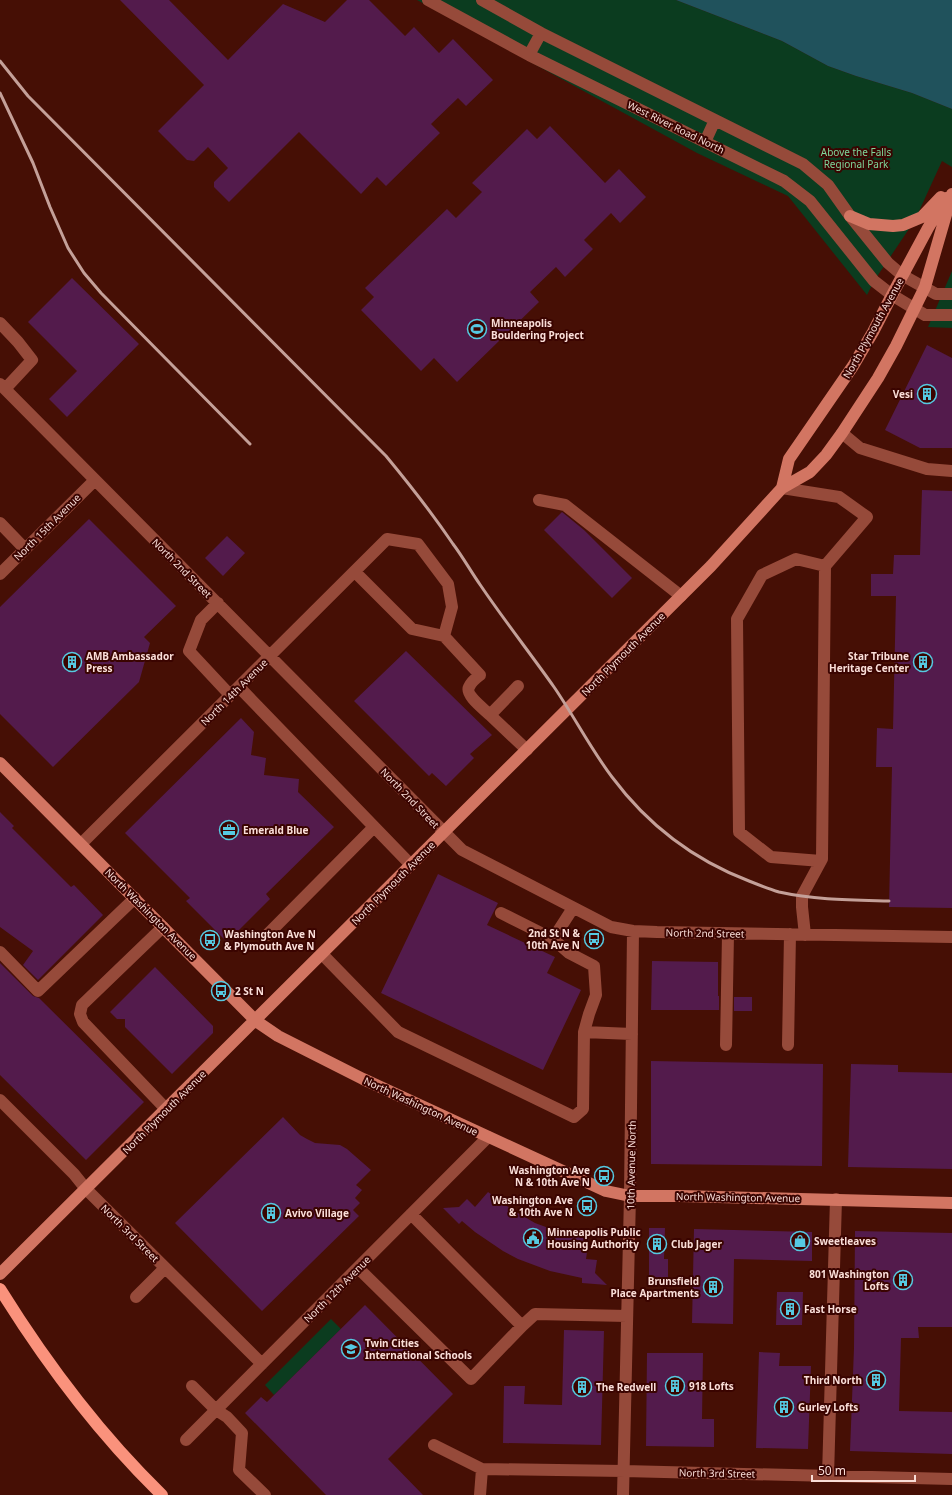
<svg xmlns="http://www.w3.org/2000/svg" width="952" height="1495" viewBox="0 0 952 1495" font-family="'Noto Sans',sans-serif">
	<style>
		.green { fill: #0b3c1f }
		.water { fill: #20525c }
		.building { fill: #531b4c }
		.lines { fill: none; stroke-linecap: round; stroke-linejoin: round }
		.minor { stroke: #964a3a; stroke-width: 12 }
		.major { stroke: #d27562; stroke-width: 12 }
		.highway { stroke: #fa927c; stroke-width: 12 }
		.rail { stroke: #c4a099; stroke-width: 3 }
		.labels { text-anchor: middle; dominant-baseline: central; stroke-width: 4; stroke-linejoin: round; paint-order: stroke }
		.street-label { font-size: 10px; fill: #faded8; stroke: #3a0400 }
		.park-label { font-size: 10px; fill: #7ed79b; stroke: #3a0400 }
		.poi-label { font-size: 10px; font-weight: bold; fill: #faded8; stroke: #3a0400; text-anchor: start }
	</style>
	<rect width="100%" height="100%" fill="#460f05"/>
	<path class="green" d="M 417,0 L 676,0 L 782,41 L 828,66 L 856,76 L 912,93 L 952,109 L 952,167 L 942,161 L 915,220 L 874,281 L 867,295 L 788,196 L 697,153 Z
		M 952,271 L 952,328 L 928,327 Z
		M 331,1319 L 341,1329 L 274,1395 L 265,1385 Z"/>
	<path class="water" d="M 676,0 L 952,0 L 952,109 L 912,93 L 856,76 L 828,66 L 782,41 Z"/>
	<path class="building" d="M 120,0 L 169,0 L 228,60 L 283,4 L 325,22 L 347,0 L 369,0 L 405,36 L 414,27 L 439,53 L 453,39 L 493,80 L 466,106 L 458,98 L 431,124 L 440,133 L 386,186 L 377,177 L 361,194 L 299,132 L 229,202 L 214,187 L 214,182 L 228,168 L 208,147 L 194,161 L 187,160 L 158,131 L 204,85 Z
		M 550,126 L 605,183 L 619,169 L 646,197 L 620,223 L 611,213 L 584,240 L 593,249 L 565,277 L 556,267 L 530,292 L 539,302 L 457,382 L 434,358 L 421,371 L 361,310 L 374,297 L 365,288 L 447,209 L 456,218 L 482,192 L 472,183 L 527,129 L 537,139 Z
		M 72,278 L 139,344 L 67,417 L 49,399 L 77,371 L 28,322 Z
		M 927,345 L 952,358 L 952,448 L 920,448 L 885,430 Z
		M 922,490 L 952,491 L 952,908 L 889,907 L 892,767 L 876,767 L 877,728 L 893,729 L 896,596 L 871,596 L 871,574 L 893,574 L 894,555 L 920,555 Z
		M 562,512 L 584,530 L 632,578 L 612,598 L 544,530 Z
		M 89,519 L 176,606 L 144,637 L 150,643 L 139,682 L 53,767 L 0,714 L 0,607 Z
		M 227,536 L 245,553 L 223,576 L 205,558 Z
		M 406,651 L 492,735 L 470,754 L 474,758 L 446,786 L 432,773 L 429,776 L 354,701 Z
		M 241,718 L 254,732 L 251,755 L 266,758 L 264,775 L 299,779 L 298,792 L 334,827 L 266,894 L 270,899 L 227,942 L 186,901 L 190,898 L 125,833 Z
		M 0,812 L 14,826 L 12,828 L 71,887 L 74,885 L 103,915 L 38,980 L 23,965 L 33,951 L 0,927 Z
		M 438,874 L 498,903 L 487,925 L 555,957 L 547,973 L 581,990 L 543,1070 L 381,993 Z
		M 652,961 L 718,962 L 718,996 L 719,996 L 719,1010 L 651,1010 Z
		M 0,963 L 33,996 L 39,998 L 144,1102 L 86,1160 L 0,1075 Z
		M 155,967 L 213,1026 L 213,1033 L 172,1074 L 125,1027 L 125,1019 L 117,1019 L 110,1012 Z
		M 734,997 L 752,997 L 752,1011 L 734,1011 Z
		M 651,1061 L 823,1064 L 822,1166 L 651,1164 Z
		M 851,1064 L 898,1065 L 898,1072 L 952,1073 L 952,1169 L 848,1167 Z
		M 283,1117 L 300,1135 L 307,1139 L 315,1143 L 340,1145 L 347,1149 L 371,1170 L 356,1185 L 362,1190 L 355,1198 L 360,1203 L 353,1210 L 359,1216 L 262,1311 L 175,1223 Z
		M 488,1192 L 511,1209 L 535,1223 L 562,1233 L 589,1239 L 586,1259 L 597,1260 L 595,1273 L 607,1285 L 582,1283 L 582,1278 L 550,1271 L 518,1259 L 503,1251 L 475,1232 L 462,1221 L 459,1224 L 443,1208 L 459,1207 L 467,1199 L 475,1207 Z
		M 649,1228 L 665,1228 L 664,1259 L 668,1259 L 668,1278 L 649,1278 Z
		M 694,1229 L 812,1232 L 812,1261 L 734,1259 L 733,1324 L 692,1323 Z
		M 855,1231 L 952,1233 L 952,1327 L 918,1327 L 919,1338 L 901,1338 L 899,1411 L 952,1412 L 952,1454 L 850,1451 L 854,1348 Z
		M 777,1292 L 803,1292 L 802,1325 L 776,1325 Z
		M 365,1305 L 453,1394 L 388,1459 L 423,1495 L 326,1495 L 245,1413 L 261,1397 L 267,1402 Z
		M 564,1330 L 604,1331 L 601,1445 L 503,1443 L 504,1386 L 525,1386 L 524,1404 L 562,1405 Z
		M 759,1352 L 780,1353 L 779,1366 L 811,1366 L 808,1449 L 756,1448 Z
		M 647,1353 L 703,1353 L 702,1419 L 714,1419 L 714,1447 L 646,1446 Z"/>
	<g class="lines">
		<path class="minor" d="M 428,0 L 529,55 L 784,181 L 810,201 L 874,281 L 892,295 L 925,315 L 952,315
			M 482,0 L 541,33 L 803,164 L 828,185 L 850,216 L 888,263 L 902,275 L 936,294 L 952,294
			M 529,55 L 541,33
			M 705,142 L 715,120
			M 0,323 L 18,342 L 32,360 L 5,389
			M 0,384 L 462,850 L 611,927 L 633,931 L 657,932 L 952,937
			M 842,433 L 860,448 L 927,469 L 952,471
			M 782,488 L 839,497 L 867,517 L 825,566 L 822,859 L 802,896 L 802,907 L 805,935
			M 539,500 L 565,505 L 681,596
			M 0,523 L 25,549
			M 0,574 L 95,480
			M 218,603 L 201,620 L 189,651 L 230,695
			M 444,636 L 480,675 C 476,678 471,682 469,687 C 465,695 484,709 490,715
			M 518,686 L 490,715 L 527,750
			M 239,687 L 411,865
			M 81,844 L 387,539 L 418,544 L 448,584 L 452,607 L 444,636 L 412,629 L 355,572
			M 821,861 L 771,857 L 739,832 L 737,619 L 762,575 L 796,559 L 825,566
			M 501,913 L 553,939
			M 163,927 L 82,1005 L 80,1014 L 83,1022 L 166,1109
			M 267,935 L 374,827
			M 0,952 L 38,991 L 135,898
			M 322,954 L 398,1032 L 574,1117 L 583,1109 L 584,1032 L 589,1014 L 596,995 L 594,966 L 569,953 L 553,939 L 573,908
			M 584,1032 L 632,1034
			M 726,1045 L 728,934
			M 788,1045 L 790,934
			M 0,1100 L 74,1174 L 86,1189 L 262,1364
			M 358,1268 L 471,1379 L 522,1326 L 411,1214
			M 136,1297 L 165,1268
			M 522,1326 L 535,1314 L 627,1316
			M 192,1386 L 216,1410 L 227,1417 L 242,1433 L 239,1470 L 265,1495
			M 186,1440 L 488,1137
			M 434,1445 L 482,1469 L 624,1471 L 952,1479
			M 828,1476 L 836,1199
			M 480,1495 L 482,1469
			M 623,1495 L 630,1196 L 633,931"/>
		<path class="major" d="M 850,216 L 869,224 L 893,226 L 903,225 L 922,217 L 941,197
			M 782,488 L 789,459 L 853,366 L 873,332 L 892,295 L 928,228 L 946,198
			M 0,763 L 256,1021 L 278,1036 L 363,1079 L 606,1191 L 630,1196 L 680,1196 L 952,1203
			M 0,1274 L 711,566 L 782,488 L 810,472 L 826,455 L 842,433 L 878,378 L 896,346 L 925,287 L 952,194"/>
		<path class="highway" d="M 0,1289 C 46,1363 99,1434 162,1495"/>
		<path class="rail" d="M 0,61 L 28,96 L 386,456 C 410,485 432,513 453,544 C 463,557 471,572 481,586 C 504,620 530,653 554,687 C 574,716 590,748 612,777 C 647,824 694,860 749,881 C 759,885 769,889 779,892 C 815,900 852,900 889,901
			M 0,93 L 33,163 L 50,207 L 68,248 L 84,273 L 101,293 L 250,444"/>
	</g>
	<defs>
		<g id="stadium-ring" transform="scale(1)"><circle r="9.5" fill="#3a0400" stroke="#56c9e1" stroke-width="1.5"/><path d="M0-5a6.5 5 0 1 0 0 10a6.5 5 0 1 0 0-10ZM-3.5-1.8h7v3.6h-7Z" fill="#56c9e1"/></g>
		<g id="building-ring" transform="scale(1)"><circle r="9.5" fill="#3a0400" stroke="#56c9e1" stroke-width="1.5"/><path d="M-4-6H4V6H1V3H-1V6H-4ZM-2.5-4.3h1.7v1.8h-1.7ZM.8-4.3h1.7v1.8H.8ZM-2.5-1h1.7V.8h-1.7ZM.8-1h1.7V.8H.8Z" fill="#56c9e1"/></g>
		<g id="office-ring" transform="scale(1)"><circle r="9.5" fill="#3a0400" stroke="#56c9e1" stroke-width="1.5"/><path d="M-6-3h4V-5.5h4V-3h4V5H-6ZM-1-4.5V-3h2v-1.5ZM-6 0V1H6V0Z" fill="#56c9e1"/></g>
		<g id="bus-ring" transform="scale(1)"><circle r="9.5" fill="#3a0400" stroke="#56c9e1" stroke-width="1.5"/><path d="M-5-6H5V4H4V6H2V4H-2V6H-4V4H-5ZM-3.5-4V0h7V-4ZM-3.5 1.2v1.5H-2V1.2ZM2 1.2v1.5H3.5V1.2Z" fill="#56c9e1"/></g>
		<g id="civic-ring" transform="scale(1)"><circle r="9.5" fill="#3a0400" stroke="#56c9e1" stroke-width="1.5"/><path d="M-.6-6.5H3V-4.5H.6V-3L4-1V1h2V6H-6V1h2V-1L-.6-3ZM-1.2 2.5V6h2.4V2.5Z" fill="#56c9e1"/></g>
		<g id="shop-ring" transform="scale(1)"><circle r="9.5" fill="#3a0400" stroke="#56c9e1" stroke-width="1.5"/><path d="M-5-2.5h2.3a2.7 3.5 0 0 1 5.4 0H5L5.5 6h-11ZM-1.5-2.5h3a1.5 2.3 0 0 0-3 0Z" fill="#56c9e1"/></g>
		<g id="school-ring" transform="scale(1)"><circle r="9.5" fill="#3a0400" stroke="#56c9e1" stroke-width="1.5"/><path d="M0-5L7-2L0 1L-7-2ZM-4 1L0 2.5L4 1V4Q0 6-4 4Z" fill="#56c9e1"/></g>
	</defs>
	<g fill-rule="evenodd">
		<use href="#stadium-ring" x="477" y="329"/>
		<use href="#building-ring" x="927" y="394"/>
		<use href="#building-ring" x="72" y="662"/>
		<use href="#building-ring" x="923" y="662"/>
		<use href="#office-ring" x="229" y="830"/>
		<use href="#bus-ring" x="594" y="939"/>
		<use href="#bus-ring" x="210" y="940"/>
		<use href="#bus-ring" x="221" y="991"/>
		<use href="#bus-ring" x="604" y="1176"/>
		<use href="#bus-ring" x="587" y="1206"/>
		<use href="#building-ring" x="271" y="1213"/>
		<use href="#civic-ring" x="533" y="1238"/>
		<use href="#shop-ring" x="800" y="1241"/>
		<use href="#building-ring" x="657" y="1244"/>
		<use href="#building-ring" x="903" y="1280"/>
		<use href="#building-ring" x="713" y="1287"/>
		<use href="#building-ring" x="790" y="1309"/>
		<use href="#school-ring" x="351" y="1349"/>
		<use href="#building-ring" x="876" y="1380"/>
		<use href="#building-ring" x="675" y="1386"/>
		<use href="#building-ring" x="582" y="1387"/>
		<use href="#building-ring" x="784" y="1407"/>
	</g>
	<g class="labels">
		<g class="street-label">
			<text transform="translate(676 127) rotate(26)">West River Road North</text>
			<text transform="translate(873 328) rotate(-61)">North Plymouth Avenue</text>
			<text transform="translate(47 527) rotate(-45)">North 15th Avenue</text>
			<text transform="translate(182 568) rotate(45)">North 2nd Street</text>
			<text transform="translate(623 654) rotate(-45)">North Plymouth Avenue</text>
			<text transform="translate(234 692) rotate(-45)">North 14th Avenue</text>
			<text transform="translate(410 798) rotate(46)">North 2nd Street</text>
			<text transform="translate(393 883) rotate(-45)">North Plymouth Avenue</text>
			<text transform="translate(151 914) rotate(45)">North Washington Avenue</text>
			<text transform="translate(705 933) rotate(1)">North 2nd Street</text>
			<text transform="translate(421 1106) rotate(25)">North Washington Avenue</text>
			<text transform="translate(164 1112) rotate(-45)">North Plymouth Avenue</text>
			<text transform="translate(631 1165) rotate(-89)">10th Avenue North</text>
			<text transform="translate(738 1197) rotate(1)">North Washington Avenue</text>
			<text transform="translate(130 1233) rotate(45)">North 3rd Street</text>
			<text transform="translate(337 1289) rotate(-45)">North 12th Avenue</text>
			<text transform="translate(717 1473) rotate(1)">North 3rd Street</text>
		</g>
		<g class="park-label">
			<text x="856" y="152">Above the Falls<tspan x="856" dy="12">Regional Park</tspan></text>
		</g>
		<g class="poi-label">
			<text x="491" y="323">Minneapolis<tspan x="491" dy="12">Bouldering Project</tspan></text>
			<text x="913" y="394" text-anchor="end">Vesi</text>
			<text x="86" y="656">AMB Ambassador<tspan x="86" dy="12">Press</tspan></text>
			<text x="909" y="656" text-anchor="end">Star Tribune<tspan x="909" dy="12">Heritage Center</tspan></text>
			<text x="243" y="830">Emerald Blue</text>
			<text x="580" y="933" text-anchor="end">2nd St N &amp;<tspan x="580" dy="12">10th Ave N</tspan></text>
			<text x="224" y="934">Washington Ave N<tspan x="224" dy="12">&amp; Plymouth Ave N</tspan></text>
			<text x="235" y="991">2 St N</text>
			<text x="590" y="1170" text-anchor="end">Washington Ave<tspan x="590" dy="12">N &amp; 10th Ave N</tspan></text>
			<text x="573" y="1200" text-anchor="end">Washington Ave<tspan x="573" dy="12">&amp; 10th Ave N</tspan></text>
			<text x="285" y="1213">Avivo Village</text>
			<text x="547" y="1232">Minneapolis Public<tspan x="547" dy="12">Housing Authority</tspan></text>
			<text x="814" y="1241">Sweetleaves</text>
			<text x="671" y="1244">Club Jager</text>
			<text x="889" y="1274" text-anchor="end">801 Washington<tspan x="889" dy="12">Lofts</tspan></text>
			<text x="699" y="1281" text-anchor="end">Brunsfield<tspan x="699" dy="12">Place Apartments</tspan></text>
			<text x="804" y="1309">Fast Horse</text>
			<text x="365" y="1343">Twin Cities<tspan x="365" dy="12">International Schools</tspan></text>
			<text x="862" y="1380" text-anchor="end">Third North</text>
			<text x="689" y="1386">918 Lofts</text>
			<text x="596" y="1387">The Redwell</text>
			<text x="798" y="1407">Gurley Lofts</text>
		</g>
	</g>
	<path d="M812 1475v6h103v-6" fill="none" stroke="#faded8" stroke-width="2"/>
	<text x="818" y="1475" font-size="12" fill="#faded8" stroke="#3a0400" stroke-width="3" paint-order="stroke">50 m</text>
</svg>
